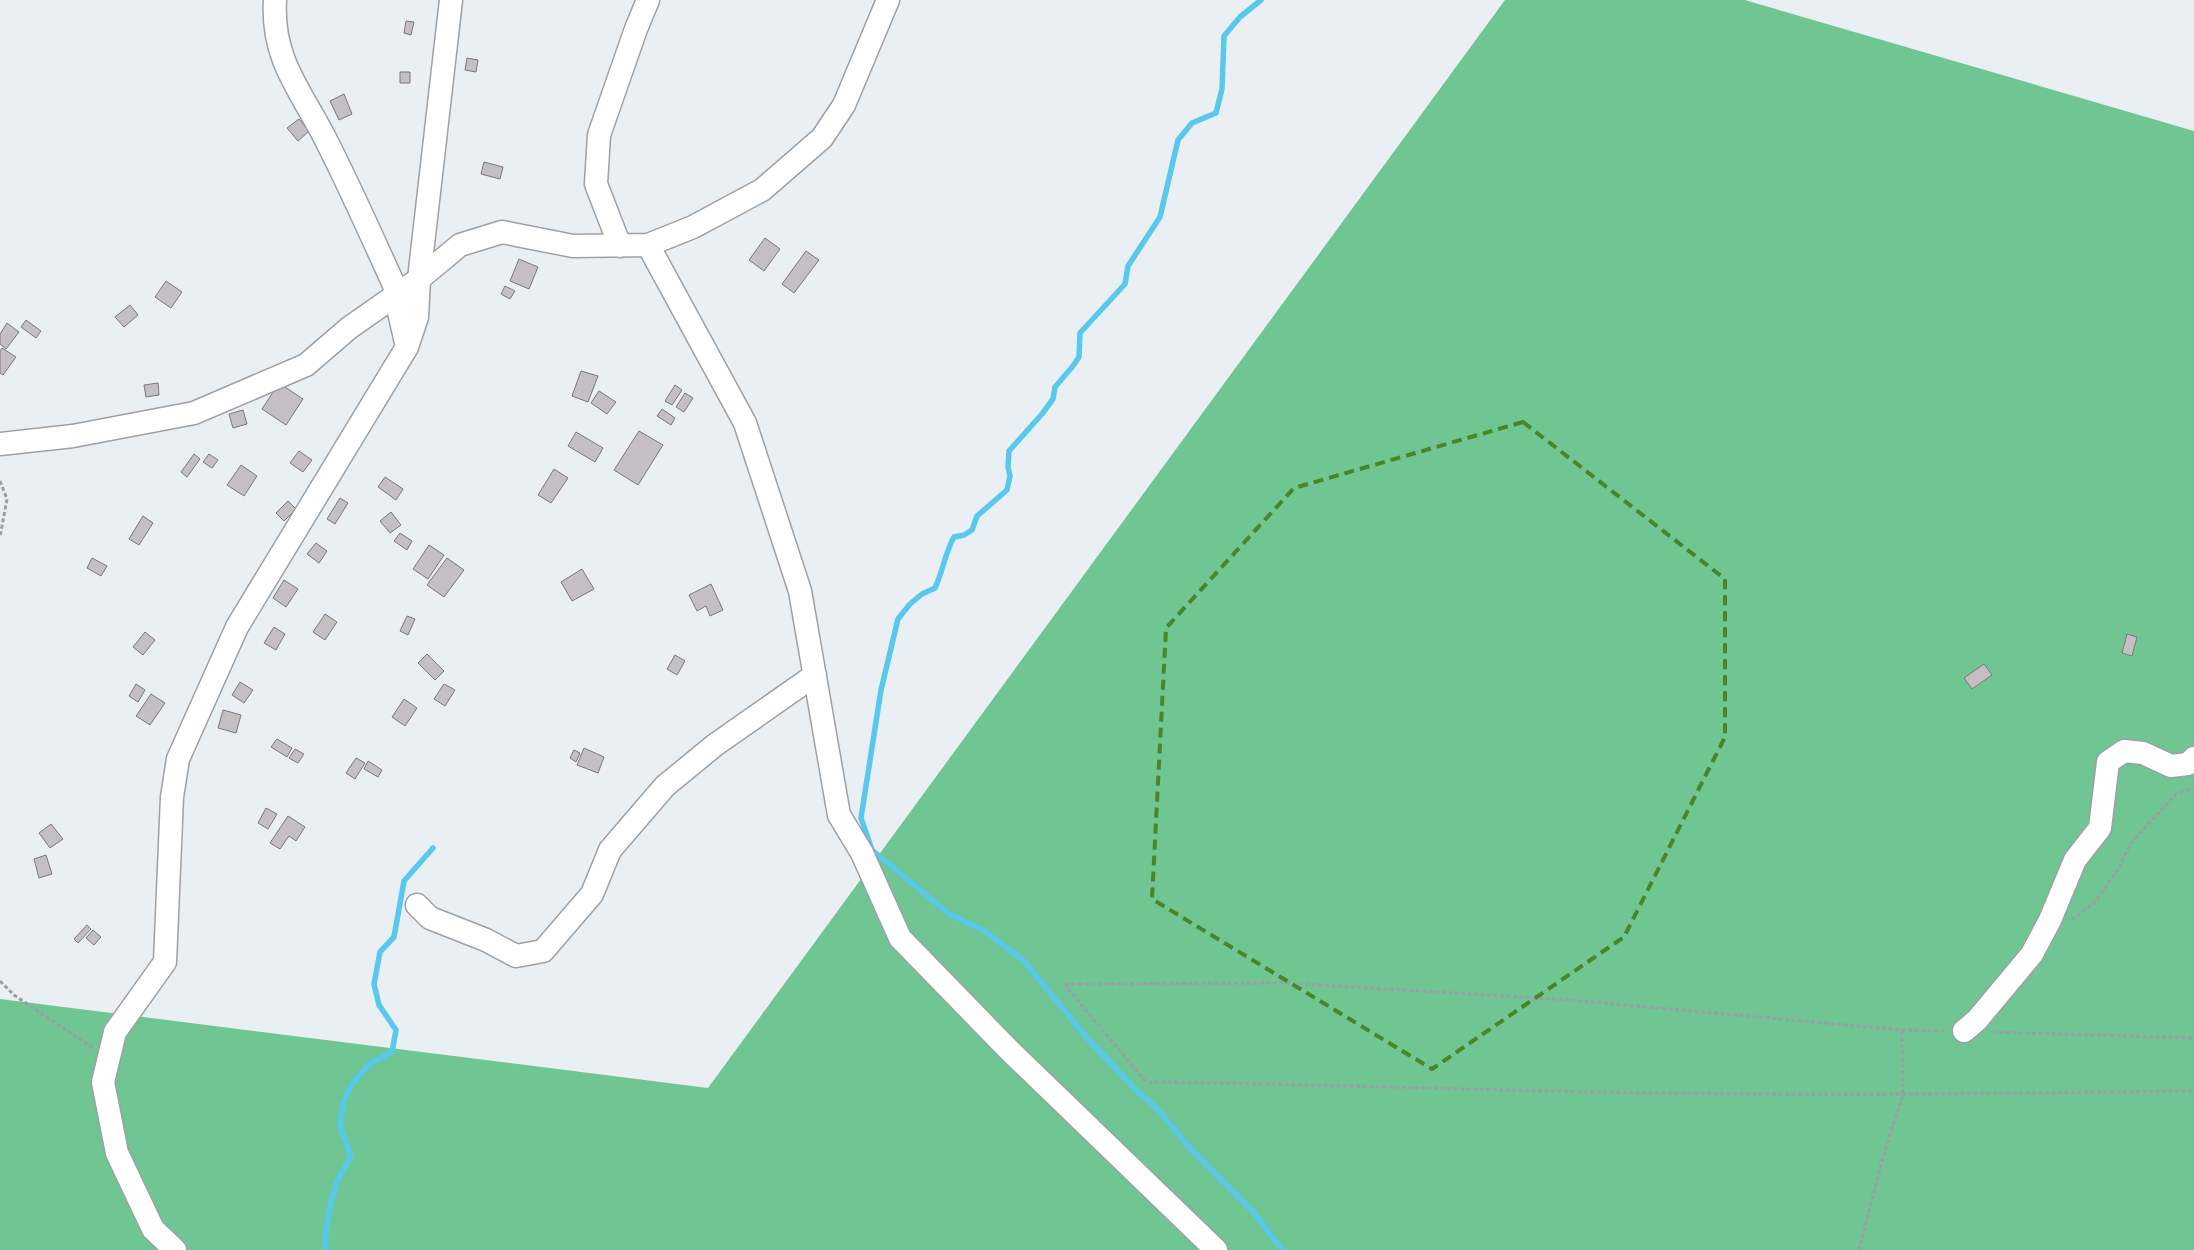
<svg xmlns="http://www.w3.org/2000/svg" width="2194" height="1250" viewBox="0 0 2194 1250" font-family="'Fira Sans Condensed',sans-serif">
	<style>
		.forest { fill: #6fc692 }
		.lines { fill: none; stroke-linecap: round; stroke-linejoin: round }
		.stream { stroke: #58c8ed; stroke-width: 5.5 }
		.building { fill: #c4bfc3; stroke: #7b777a }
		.minor-casing { stroke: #9da1a5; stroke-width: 25 }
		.path { stroke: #9b9fa2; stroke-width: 3; stroke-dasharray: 4 2.5; stroke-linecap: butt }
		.minor { stroke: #fff; stroke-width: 22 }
		.marked { fill: none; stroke: #488626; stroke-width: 4; stroke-dasharray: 10 6; stroke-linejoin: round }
	</style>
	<rect width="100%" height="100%" fill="#eaeff3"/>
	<path class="forest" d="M 1505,0 L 1745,0 L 2194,131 L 2194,1250 L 0,1250 L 0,999 L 708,1088 Z"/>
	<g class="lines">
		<path class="stream" d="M 1261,0 L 1240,17 L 1224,36 L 1222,89 L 1216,113 L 1192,123 L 1178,140 L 1160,217 L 1128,266 L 1125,284 L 1080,333 L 1079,357 L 1073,366 L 1055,387 L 1053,399 L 1042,414 L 1009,451 L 1008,467 L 1010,476 L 1007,490 L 977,516 L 972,530 L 964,535 L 954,537 C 945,553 943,571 935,588 L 922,594 L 910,604 L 898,619 L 881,690 L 861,818 L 872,850 L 949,914 L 983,930 L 1023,960 L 1087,1038 L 1139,1093 L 1157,1108 L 1187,1145 L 1255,1214 L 1282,1250
			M 326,1250 C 324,1232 330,1203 336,1185 C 339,1175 346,1166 351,1157 L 340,1126 L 343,1102 L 352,1084 L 369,1064 L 392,1052 L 396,1030 L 379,1005 L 374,984 L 380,952 L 394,937 L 404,881 L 433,848"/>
	</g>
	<path class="building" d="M 406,21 L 414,22 L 411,35 L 404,33 Z
		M 467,58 L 478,60 L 476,72 L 465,70 Z
		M 400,72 L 410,72 L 410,83 L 400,83 Z
		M 344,94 L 352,114 L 339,120 L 330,101 Z
		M 299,119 L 309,131 L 298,141 L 287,128 Z
		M 484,162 L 503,167 L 500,179 L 481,174 Z
		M 765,238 L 780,249 L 764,271 L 749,260 Z
		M 806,251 L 819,260 L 794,293 L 782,284 Z
		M 519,259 L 538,267 L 529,289 L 510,281 Z
		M 166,281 L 182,292 L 171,308 L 155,297 Z
		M 505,286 L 515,291 L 510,299 L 501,294 Z
		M 130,305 L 138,315 L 124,327 L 115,317 Z
		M 26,320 L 41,331 L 36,338 L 21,327 Z
		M 7,323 L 19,332 L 6,349 L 0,344 L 0,334 Z
		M 2,348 L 16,357 L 3,375 L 0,373 L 0,351 Z
		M 581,371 L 598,376 L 588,402 L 572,396 Z
		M 158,383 L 159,395 L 146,397 L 144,385 Z
		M 279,383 L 303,399 L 286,425 L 262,409 Z
		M 675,385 L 682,390 L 672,405 L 665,401 Z
		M 599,391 L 616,402 L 607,414 L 591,403 Z
		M 685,393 L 693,398 L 684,412 L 676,407 Z
		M 662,409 L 675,418 L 671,425 L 657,416 Z
		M 243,410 L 247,424 L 233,428 L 229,414 Z
		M 639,431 L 663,445 L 638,485 L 614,470 Z
		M 576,432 L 603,448 L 595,462 L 568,446 Z
		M 299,451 L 312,460 L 303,472 L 290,463 Z
		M 194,454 L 200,459 L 187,477 L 181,472 Z
		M 209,454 L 218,460 L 212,468 L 203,462 Z
		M 241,465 L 257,476 L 244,496 L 227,485 Z
		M 554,469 L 568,478 L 551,503 L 538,495 Z
		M 385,477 L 403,489 L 396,500 L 378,487 Z
		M 340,498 L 348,503 L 335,524 L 327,519 Z
		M 288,501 L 296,509 L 284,521 L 276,513 Z
		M 391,512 L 401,525 L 390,533 L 380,521 Z
		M 143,516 L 153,523 L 139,545 L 129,539 Z
		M 400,533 L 412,541 L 407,550 L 394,541 Z
		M 316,543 L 327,551 L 319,563 L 307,554 Z
		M 429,545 L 444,555 L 428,579 L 413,569 Z
		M 92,558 L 107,566 L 101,576 L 87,568 Z
		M 447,558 L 464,570 L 444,597 L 427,585 Z
		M 582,569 L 594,589 L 572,601 L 561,582 Z
		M 284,580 L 298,589 L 286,607 L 273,598 Z
		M 711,584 L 723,610 L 710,616 L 706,606 L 697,611 L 689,595 Z
		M 325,614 L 337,622 L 325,640 L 313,632 Z
		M 407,616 L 415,619 L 408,635 L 400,631 Z
		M 274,627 L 285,634 L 276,650 L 264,643 Z
		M 145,632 L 155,640 L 143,655 L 133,647 Z
		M 2127,634 L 2137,637 L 2132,656 L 2122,653 Z
		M 427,654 L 444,671 L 435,680 L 418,663 Z
		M 675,655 L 685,661 L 677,675 L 667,669 Z
		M 1984,664 L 1992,675 L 1972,689 L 1964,678 Z
		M 240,682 L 253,690 L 244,703 L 232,695 Z
		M 136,684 L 145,690 L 138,702 L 129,696 Z
		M 444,684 L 455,690 L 445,706 L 434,699 Z
		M 151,694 L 165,703 L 150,725 L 136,716 Z
		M 404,699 L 417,708 L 405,726 L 392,717 Z
		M 223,710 L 241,715 L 236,733 L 218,728 Z
		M 277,739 L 292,748 L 287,757 L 271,747 Z
		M 584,748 L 604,757 L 598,773 L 577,765 Z
		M 295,749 L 304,754 L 298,763 L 289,758 Z
		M 574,750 L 580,753 L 576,762 L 570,758 Z
		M 356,758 L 365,763 L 355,779 L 346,773 Z
		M 368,761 L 382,770 L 378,777 L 364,769 Z
		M 266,808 L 277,814 L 268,829 L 258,823 Z
		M 288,816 L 305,827 L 296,841 L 289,836 L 280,849 L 270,843 Z
		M 51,824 L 63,839 L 50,848 L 39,833 Z
		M 46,855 L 52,874 L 39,878 L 34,859 Z
		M 87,925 L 91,929 L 78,943 L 74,939 Z
		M 93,930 L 101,937 L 94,945 L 86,938 Z"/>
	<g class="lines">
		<g class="minor-casing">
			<path id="minor" d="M 275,0 C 271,63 305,95 330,148 C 354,196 376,245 398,294 L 399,312 L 407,347
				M 648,245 L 745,423 L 800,591 L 839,815 L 862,853 L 900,938 L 1007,1048 L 1216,1250
				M 620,246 L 596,184 L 599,135 L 636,29 L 648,0
				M 0,444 L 73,436 L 194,413 L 306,365 L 349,328 L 419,279 L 460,245 L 502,232 L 573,246 L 648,245 L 693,227 L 762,190 L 822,138 L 844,105 L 888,0
				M 417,905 L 430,918 L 486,940 L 516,956 L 543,951 L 592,894 L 610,850 L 665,786 L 715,745 L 815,675
				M 1964,1031 L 1977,1020 L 2032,954 L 2050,920 L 2075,860 L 2100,828 L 2108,762 L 2124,751 L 2143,753 L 2171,766 L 2188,764 L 2194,758
				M 175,1250 L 153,1229 L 117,1153 L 103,1082 L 115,1032 L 165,962 L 172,797 L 178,759 L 237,627 L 407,347 L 417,317 L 419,279 L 451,0"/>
		</g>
		<path class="path" d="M 0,481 L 7,499 L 0,537
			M 2072,920 L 2096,901 L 2117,871 L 2131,843 L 2177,793 L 2194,788
			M 0,981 L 14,995 L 93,1048
			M 1064,984 L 1146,1082 C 1320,1084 1494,1091 1667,1093 C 1843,1096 2018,1093 2194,1091
			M 1065,984 L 1286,983 L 1570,1000 L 1902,1030 L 1944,1031
			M 1993,1032 L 2194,1038
			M 1859,1250 L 1885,1150 L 1903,1095 L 1902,1030"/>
		<use href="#minor" class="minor"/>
	</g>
	<path class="marked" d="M 1523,422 L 1725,579 L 1725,737 L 1624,937 L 1432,1069 L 1152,899 L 1166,628 L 1294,488 Z"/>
</svg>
